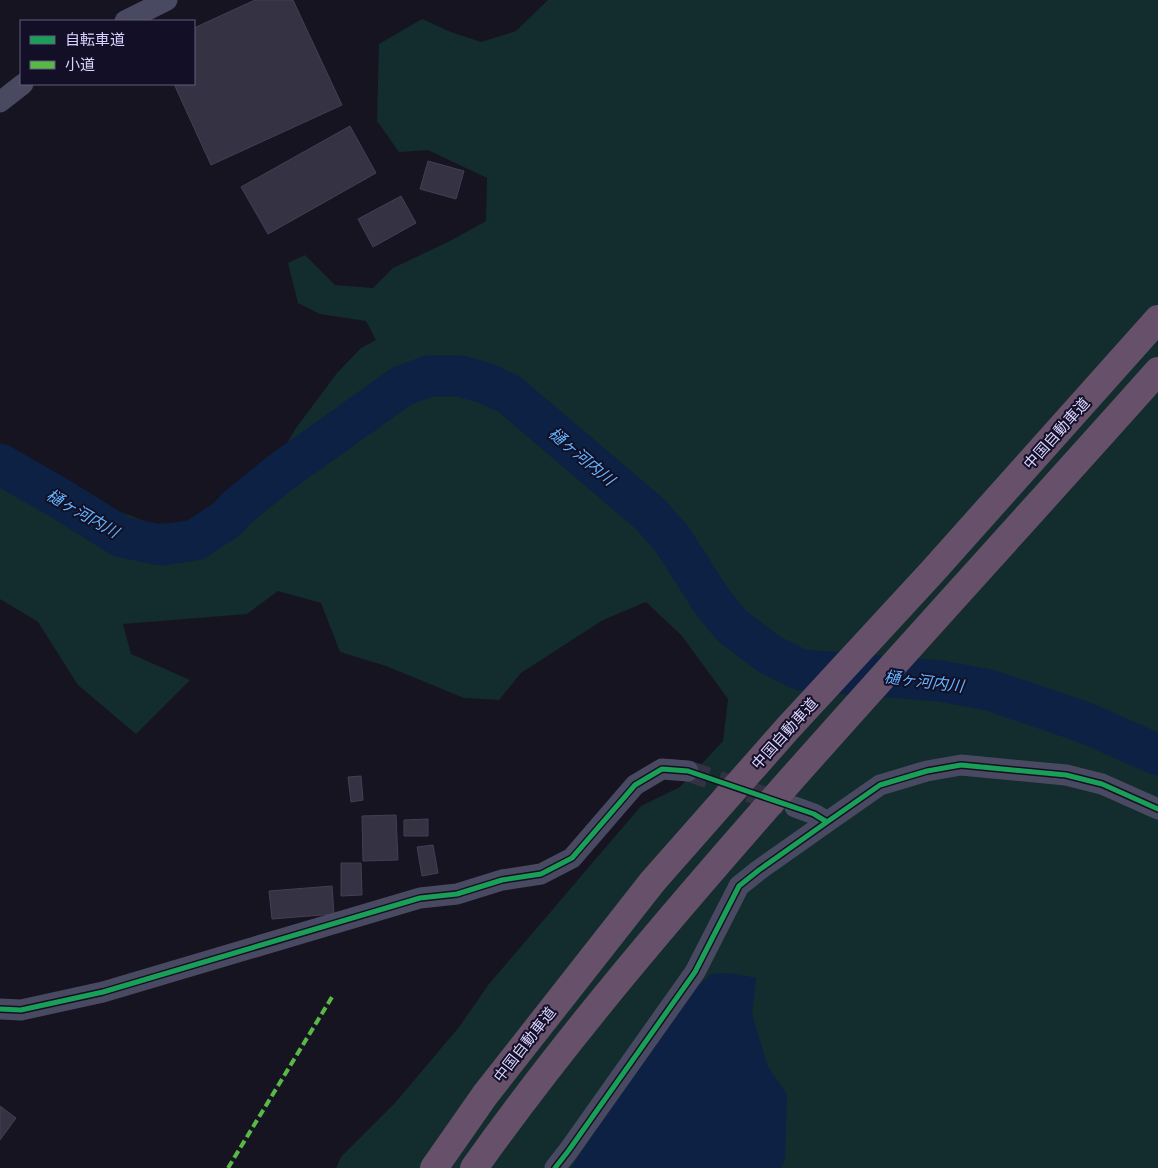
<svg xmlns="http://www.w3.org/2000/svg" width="1158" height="1168" viewBox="0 0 1158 1168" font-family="'Golos Text','Noto Sans JP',sans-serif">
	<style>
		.green { fill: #132c2d }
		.water { fill: #0d2144 }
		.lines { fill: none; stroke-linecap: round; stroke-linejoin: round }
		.river { stroke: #0d2144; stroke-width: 41 }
		.building { fill: #343243; stroke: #433f54 }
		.minor-tunnel { stroke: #333142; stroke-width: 21; stroke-dasharray: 21 11; stroke-linecap: butt }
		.minor { stroke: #4a4962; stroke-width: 21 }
		.motorway { stroke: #67516a; stroke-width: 28 }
		.quiet { stroke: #58b947; stroke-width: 4; stroke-dasharray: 8 4; stroke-linecap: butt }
		.cycleway-casing { stroke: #130f26; stroke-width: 8 }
		.cycleway { stroke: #1a9f57; stroke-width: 5 }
		.labels { text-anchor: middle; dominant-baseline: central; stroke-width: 4; stroke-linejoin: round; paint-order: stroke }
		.street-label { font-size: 15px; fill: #d9d4ff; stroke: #130f26 }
		.water-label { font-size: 16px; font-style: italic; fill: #62b6ff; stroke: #130f26 }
	</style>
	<rect width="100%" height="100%" fill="#161421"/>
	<path class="green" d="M 548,0 L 1158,0 L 1158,1168 L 336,1168 L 341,1157 L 395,1103 L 459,1027 L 489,984 L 641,806 L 680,787 L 723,741 L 728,699 L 682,636 L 646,602 L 603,620 L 521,673 L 499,700 L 464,698 L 386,666 L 340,652 L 321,603 L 278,591 L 247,614 L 123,624 L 131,654 L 190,680 L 136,734 L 78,685 L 38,622 L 0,599 L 0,457 L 28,463 L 57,474 L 112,509 L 153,524 L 193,523 L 228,506 L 270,470 L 296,428 L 337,373 L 361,348 L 376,340 L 366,321 L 320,314 L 298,303 L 288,263 L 305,255 L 335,285 L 373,288 L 393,268 L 450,241 L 486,221 L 487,178 L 428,150 L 399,152 L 377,121 L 379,44 L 422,19 L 451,32 L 481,42 L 516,31 Z"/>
	<path class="water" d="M 729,973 L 756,978 L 752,1015 L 768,1067 L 787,1094 L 785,1159 L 781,1168 L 571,1168 L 608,1110 L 689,995 L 711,974 Z"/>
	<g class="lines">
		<path class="river" d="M 0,464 L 59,498 L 122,537 L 161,545 L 195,540 L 227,519 L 237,508 L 280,473 L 402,386 L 429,376 L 460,376 L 485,383 L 509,394 L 650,514 L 672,539 L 713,603 L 732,626 L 769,654 L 801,670 L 940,681 L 989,690 L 1086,723 L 1158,755"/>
	</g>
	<path class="building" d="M 255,0 L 293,0 L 342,105 L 211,165 L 174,84 L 194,84 L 194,28 Z
		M 350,126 L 376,173 L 268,234 L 241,187 Z
		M 428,161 L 464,171 L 456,199 L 420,189 Z
		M 401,196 L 416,223 L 373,247 L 358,219 Z
		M 361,776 L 363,800 L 351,802 L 348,777 Z
		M 396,815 L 398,860 L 363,861 L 362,816 Z
		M 428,819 L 428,836 L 404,836 L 404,820 Z
		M 433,845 L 438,873 L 422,876 L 417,847 Z
		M 341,863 L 361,863 L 362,895 L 341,896 Z
		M 332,886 L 334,914 L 272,919 L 269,891 Z
		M 0,1106 L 16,1118 L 0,1140 Z"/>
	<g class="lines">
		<path class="minor-tunnel" d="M 688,771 L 785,804"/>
		<path class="minor" d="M 125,21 L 167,0
			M 0,102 L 23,84
			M 827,822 L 880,785 L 927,771 L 961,765 L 1066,775 L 1102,784 L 1158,809
			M 0,1009 L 21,1010 L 103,992 L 420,898 L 457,894 L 502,880 L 541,874 L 572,858 L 635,785 L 662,769 L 688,771
			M 555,1168 L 569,1150 L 695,972 L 739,886 L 759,870 L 827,822 L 814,814 L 795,807"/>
		<path class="motorway" d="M 434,1168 L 485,1095 L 653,881 L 788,728 L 932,572 L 1158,319
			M 474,1168 C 570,1033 678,908 787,784 C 910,645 1035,509 1158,371"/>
		<path class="quiet" d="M 228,1168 L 332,997"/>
		<g class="cycleway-casing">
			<path id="cycleway" d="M 827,822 L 880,785 L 927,771 L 961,765 L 1066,775 L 1102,784 L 1158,809
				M 0,1009 L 21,1010 L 103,992 L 420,898 L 457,894 L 502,880 L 541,874 L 572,858 L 635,785 L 662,769 L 688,771 L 814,814 L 827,822 L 759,870 L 739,886 L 695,972 L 569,1150 L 555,1168"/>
		</g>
		<use href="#cycleway" class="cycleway"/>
	</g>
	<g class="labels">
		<g class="street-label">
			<text transform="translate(1056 433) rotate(-48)">中国自動車道</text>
			<text transform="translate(784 733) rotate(-48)">中国自動車道</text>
			<text transform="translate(524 1044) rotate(-52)">中国自動車道</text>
		</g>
		<g class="water-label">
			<text transform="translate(582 456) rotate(40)">樋ヶ河内川</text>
			<text transform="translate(83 513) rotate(30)">樋ヶ河内川</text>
			<text transform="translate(924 681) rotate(7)">樋ヶ河内川</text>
		</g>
	</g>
	<rect x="20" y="20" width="175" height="65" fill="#130f26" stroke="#625e7d"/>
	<rect x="30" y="36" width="25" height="8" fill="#1a9f57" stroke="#625e7d"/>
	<text x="65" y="45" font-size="15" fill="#d9d4ff">自転車道</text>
	<rect x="30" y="61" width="25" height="8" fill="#58b947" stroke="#625e7d"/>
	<text x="65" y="70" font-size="15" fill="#d9d4ff">小道</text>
</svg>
